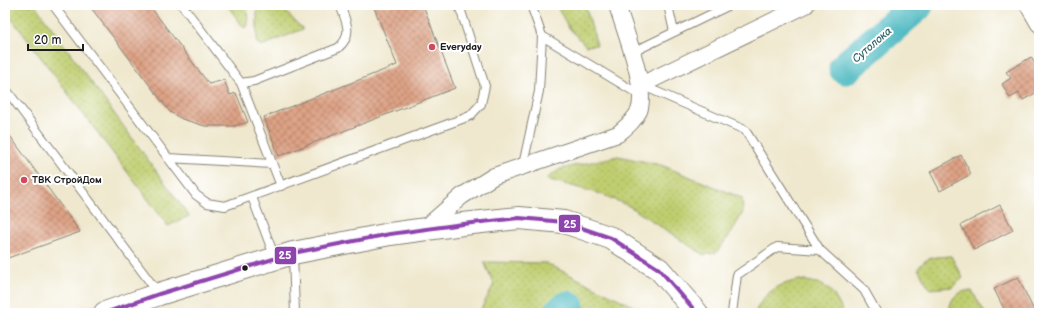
<svg xmlns="http://www.w3.org/2000/svg" width="1044" height="318" viewBox="0 0 1044 318" font-family="'Balsamiq Sans',sans-serif">
	<style>
		.grass { fill: url(#grass-dots); stroke: #6e7546 }
		.lines { fill: none; stroke-linecap: round; stroke-linejoin: round }
		.river { stroke: #49b8c0; stroke-width: 33 }
		.building { fill: url(#building-cross-hatch) }
		.lane-casing { stroke: #868275; stroke-width: 10 }
		.street-casing { stroke: #868275; stroke-width: 18 }
		.secondary-casing { stroke: #868275; stroke-width: 24 }
		.lane { stroke: #fff; stroke-width: 8 }
		.street { stroke: #fff; stroke-width: 16 }
		.secondary { stroke: #fff; stroke-width: 22 }
		.bus-1-casing { stroke: #fff; stroke-width: 7 }
		.bus-1 { stroke: #8e44ad; stroke-width: 4 }
		.poi-dot { fill: #d1495b; stroke: #fff; stroke-width: 1.5 }
		.bus-dot { fill: #1c1c1c; stroke: #fff; stroke-width: 1.5 }
		.labels { text-anchor: middle; dominant-baseline: central; stroke-width: 4; stroke-linejoin: round; paint-order: stroke }
		.poi-label { font-size: 10px; font-weight: bold; fill: #1c1c1c; stroke: #fff; text-anchor: start }
		.water-label { font-size: 11px; font-style: italic; fill: #306266; stroke: #fff }
		.line-badge { stroke: #fff; stroke-width: 1.5 }
		.badge-label { font-size: 11px; text-anchor: middle; font-weight: bold; fill: #fff }
	</style>
	<defs>
		<pattern id="grass-dots" width="8" height="8" patternUnits="userSpaceOnUse"><rect width="8" height="8" fill="#bfce70"/><path d="M2 2h.1M6 6h.1" fill="none" stroke="#a4b060" stroke-width="1.8" stroke-linecap="round"/></pattern>
		<pattern id="building-cross-hatch" width="8" height="8" patternUnits="userSpaceOnUse"><rect width="8" height="8" fill="#dea386"/><path d="M0 0l8 8M0 8l8-8" fill="none" stroke="#b3846d"/></pattern>
	</defs>
	<rect width="100%" height="100%" fill="#fff"/>
	<filter id="ink" filterUnits="userSpaceOnUse"><feTurbulence type="fractalNoise" baseFrequency=".025" numOctaves="2"/><feDisplacementMap in="SourceGraphic" scale="8" xChannelSelector="R" yChannelSelector="G"/><feConvolveMatrix kernelMatrix="1 2 1 2 8 2 1 2 1" color-interpolation-filters="sRGB"/></filter>
	<filter id="wash" filterUnits="userSpaceOnUse"><feTurbulence type="fractalNoise" baseFrequency=".012" numOctaves="4" result="noise"/><feDisplacementMap in="SourceGraphic" scale="16" xChannelSelector="R" yChannelSelector="G"/><feGaussianBlur stdDeviation="0.9" result="paint"/><feColorMatrix in="noise" values="0 0 0 0 0 0 0 0 0 0 0 0 0 0 0 0 0 1.4 0 .05"/><feComposite in="paint" operator="in"/></filter>
	<g filter="url(#wash)">
		<rect width="100%" height="100%" fill="#efe8ce"/>
		<path class="grass" d="M 5,5 L 35,5 L 189,216 L 168,226 L 5,10 Z
			M 227,5 L 247,5 L 248,26 L 244,28 Z
			M 257,5 L 279,5 L 303,29 L 262,46 L 257,43 Z
			M 556,5 L 585,5 L 597,45 L 586,46 L 569,28 Z
			M 618,156 L 661,165 L 742,198 L 743,212 L 732,232 L 716,253 L 704,255 L 629,206 L 601,194 L 546,179 L 560,169 Z
			M 951,256 L 963,278 L 952,287 L 930,289 L 918,269 C 925,256 937,257 951,256 Z
			M 484,262 L 546,263 L 647,313 L 479,313 L 494,284 Z
			M 800,280 C 830,284 830,288 844,313 L 755,313 C 764,292 778,284 800,280 Z
			M 965,291 L 972,291 L 985,313 L 949,313 C 950,301 953,295 965,291 Z"/>
		<g class="lines">
			<path class="river" d="M 845,68 L 917,5
				M 559,313 L 568,307"/>
		</g>
		<g id="blocks">
			<path class="building" d="M 89,5 L 149,5 L 209,84 L 224,80 L 230,95 L 236,93 L 248,122 L 234,126 L 205,126 L 182,119 L 170,112 Z
				M 373,5 L 423,5 L 455,88 L 279,156 L 264,117 L 397,65 Z
				M 1031,57 L 1039,71 L 1039,91 L 1023,100 L 1019,93 L 1010,98 L 1002,84 L 1011,78 L 1006,72 Z
				M 5,129 L 80,232 L 5,259 Z
				M 961,155 L 971,174 L 940,191 L 930,172 Z
				M 1000,205 L 1013,230 L 974,250 L 961,225 Z
				M 1018,277 L 1035,313 L 1006,313 L 994,289 Z"/>
		</g>
	</g>
	<g filter="url(#ink)">
		<use href="#blocks" fill-opacity="0" stroke="#868275" stroke-width="1"/>
		<g class="lines">
			<g class="lane-casing">
				<path id="lane" d="M 53,5 L 196,195 L 207,203 L 225,206 L 470,116 L 481,104 L 485,86 L 459,5
					M 182,5 L 241,83 L 281,186
					M 668,5 L 674,32
					M 542,36 L 640,95
					M 631,53 L 730,5
					M 241,83 L 254,81 L 338,48 C 354,35 346,21 340,5
					M 641,85 L 745,130 L 820,250
					M 5,88 L 159,294
					M 168,158 L 272,164
					M 523,165 L 539,91 L 542,36 L 531,5
					M 252,197 L 275,258
					M 293,254 L 295,313
					M 732,313 L 737,275 L 777,247 L 820,250 L 864,290 L 877,313"/>
			</g>
			<g class="street-casing">
				<path id="street" d="M 1028,5 L 1039,24
					M 641,85 L 806,5
					M 424,229 L 462,196 L 494,176 L 618,134 C 626,127 634,121 639,111 C 648,88 624,29 617,5"/>
			</g>
			<g class="secondary-casing">
				<path id="secondary" d="M 105,313 L 159,294 L 293,253 L 390,234 L 463,224 L 519,218 L 564,222 L 611,238 L 659,269 L 697,313"/>
			</g>
			<use href="#lane" class="lane"/>
			<use href="#street" class="street"/>
			<use href="#secondary" class="secondary"/>
			<g class="bus-1-casing">
				<path id="bus-1" d="M 105,313 L 159,294 L 293,253 L 390,234 L 463,224 L 519,218 L 564,222 L 611,238 L 659,269 L 697,313"/>
			</g>
			<use href="#bus-1" class="bus-1"/>
		</g>
	</g>
	<g class="poi-dot">
		<circle cx="432" cy="47" r="4"/>
		<circle cx="24" cy="180" r="4"/>
	</g>
	<circle class="bus-dot" cx="245" cy="268" r="3.5"/>
	<g class="labels">
		<g class="poi-label">
			<text x="440" y="47">Everyday</text>
			<text x="32" y="180">ТВК СтройДом</text>
		</g>
		<g class="water-label">
			<text transform="translate(872 45) rotate(-41)">Сутолока</text>
		</g>
	</g>
	<g class="line-badge">
		<rect x="558" y="214" width="23" height="19" rx="4" fill="#8e44ad"/>
		<rect x="274" y="246" width="23" height="19" rx="4" fill="#8e44ad"/>
	</g>
	<g class="badge-label">
		<text x="570" y="228">25</text>
		<text x="285" y="259">25</text>
	</g>
	<rect width="1044" height="318" fill="none" stroke="#fff" stroke-width="20"/>
	<path d="M28 44v6h55v-6" fill="none" stroke="#1c1c1c" stroke-width="2"/>
	<text x="34" y="44" font-size="12" fill="#1c1c1c" stroke="#ffffff" stroke-width="3" paint-order="stroke">20 m</text>
</svg>
